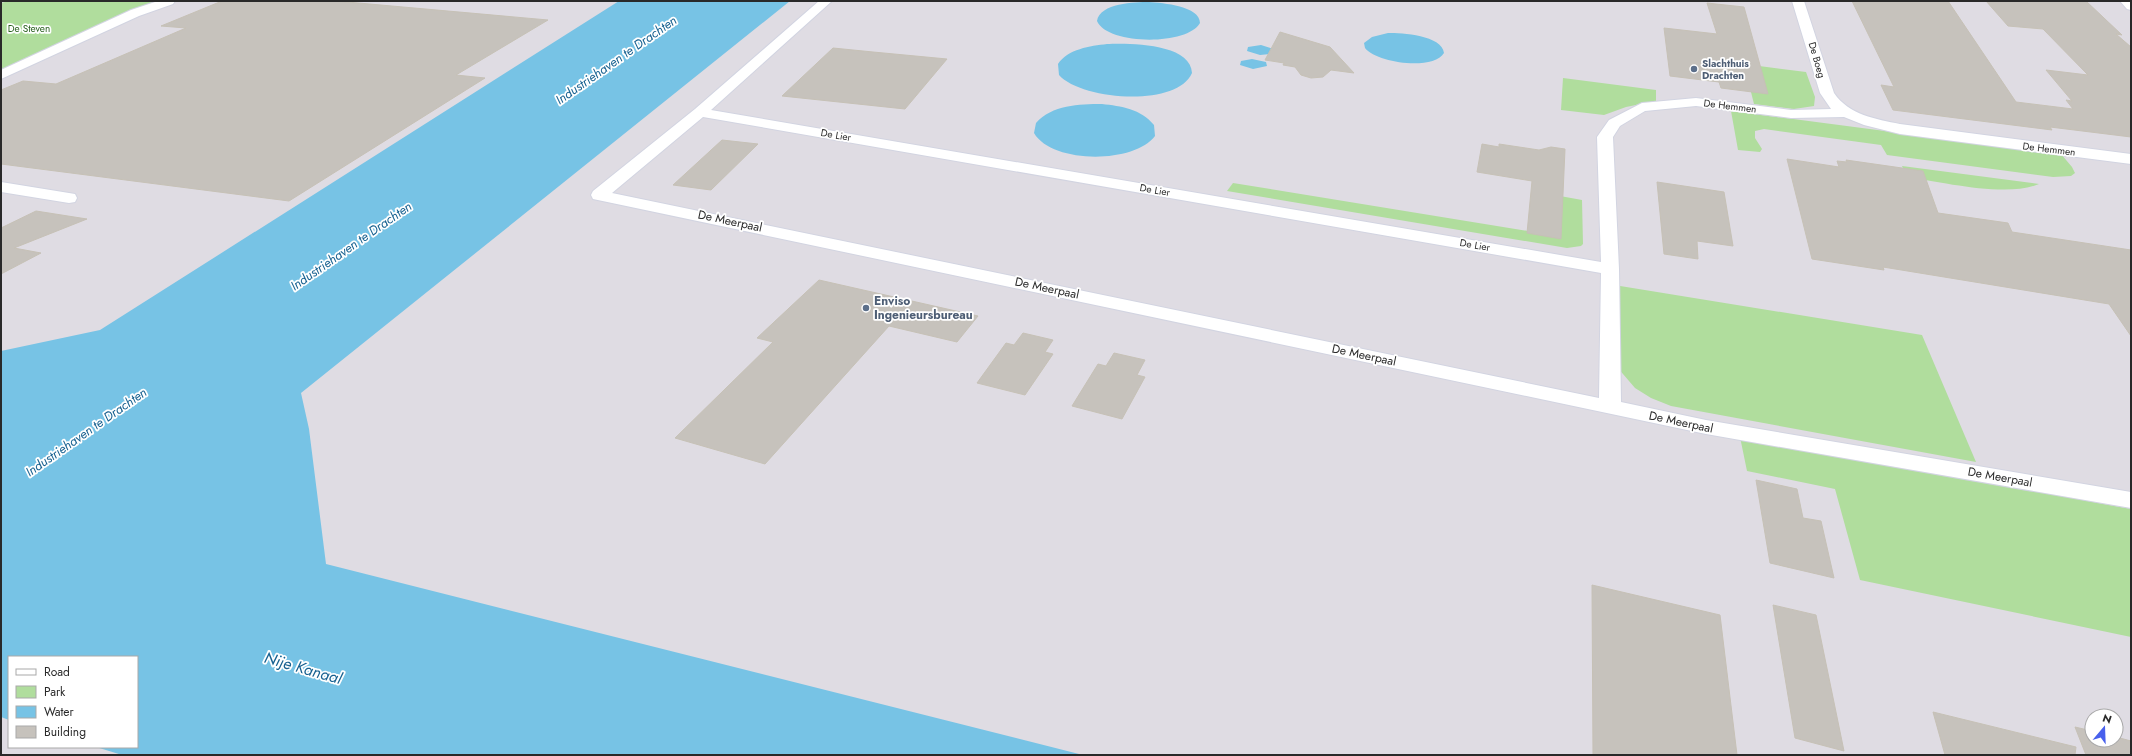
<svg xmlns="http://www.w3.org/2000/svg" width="2132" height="756" viewBox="0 0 2132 756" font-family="Jost,sans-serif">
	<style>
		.industrial { fill: #dfdce3; fill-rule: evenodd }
		.green { fill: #b0dd9d }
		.water { fill: #77c3e5 }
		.building { fill: #c6c2bc; stroke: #c6c1b6 }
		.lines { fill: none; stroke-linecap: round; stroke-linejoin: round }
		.minor-casing { stroke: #d2d4e1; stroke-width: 2 }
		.minor { fill: #fff; fill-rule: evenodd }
		.service-dot { fill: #5c6f8a; stroke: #fff; stroke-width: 1.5 }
		.labels { text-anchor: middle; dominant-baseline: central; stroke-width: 3.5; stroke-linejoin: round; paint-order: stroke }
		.far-park-label { font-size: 10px; fill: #2a611f; stroke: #fff }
		.far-street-label { font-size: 10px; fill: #292929; stroke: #fff }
		.far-service-label { font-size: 10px; font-weight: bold; fill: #4e5e75; stroke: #fff; text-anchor: start }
		.street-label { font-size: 12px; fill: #292929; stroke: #fff }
		.service-label { font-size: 12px; font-weight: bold; fill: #4e5e75; stroke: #fff; text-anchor: start }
		.water-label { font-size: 13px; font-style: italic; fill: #176190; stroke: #fff }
		.near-water-label { font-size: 16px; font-style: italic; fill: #176190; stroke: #fff }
	</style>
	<rect width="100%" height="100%" fill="#ebe5dc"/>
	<path class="industrial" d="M 1,1 L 2131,1 L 2131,755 L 818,755 L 1,547 ZM 2092,716 L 2116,716 L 2116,740 L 2092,740 Z
		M 1,717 L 9,720 L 9,747 L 96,747 L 122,755 L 1,755 Z"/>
	<path class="green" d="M 9,1 L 161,1 L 1,70 L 1,3 Z
		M 1744,64 L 1806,72 L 1815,97 L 1814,106 L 1794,109 L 1754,104 Z
		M 1563,78 L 1656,90 L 1656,101 L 1626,107 L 1604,115 L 1561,110 Z
		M 1731,111 L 2061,154 L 2072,167 L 2075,173 L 2071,176 L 2053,177 L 1887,155 L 1881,145 L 1764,129 L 1755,131 L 1755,138 L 1762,149 L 1760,152 L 1738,150 Z
		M 1902,166 L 2039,184 C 2007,198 1942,182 1907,177 Z
		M 1233,183 L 1528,231 L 1560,196 L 1582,200 L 1583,244 L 1581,246 L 1567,248 L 1227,191 Z
		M 1614,285 L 1922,335 L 1976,462 L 1671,406 L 1651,398 L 1635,388 L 1617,367 Z
		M 1740,437 L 2131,509 L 2131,637 L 1860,580 L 1835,489 L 1747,471 Z"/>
	<path class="water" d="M 619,1 L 790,1 L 301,393 L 309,429 L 326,564 L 1083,755 L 122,755 L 96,747 L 137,747 L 137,657 L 9,657 L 9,720 L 1,717 L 1,351 L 100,330 Z
		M 1149,2 C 1163,3 1200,6 1200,23 C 1187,46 1107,45 1097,21 C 1100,3 1135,2 1149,2 Z
		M 1388,33 C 1402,33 1442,35 1444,53 C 1433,71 1377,63 1365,48 L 1364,43 L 1372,37 Z
		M 1107,44 C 1128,43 1191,43 1192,73 C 1177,108 1081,100 1059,75 L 1058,64 C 1068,49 1090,46 1107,44 Z
		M 1261,45 L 1274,49 L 1270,54 L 1260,55 L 1247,51 L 1248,47 Z
		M 1252,59 L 1266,62 L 1267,66 L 1253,69 L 1240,65 L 1241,61 Z
		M 1102,104 C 1121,106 1141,109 1154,125 L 1155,136 C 1134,164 1052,164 1034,133 L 1036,123 C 1052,105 1079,104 1102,104 Z"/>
	<path class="building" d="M 222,1 L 336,1 L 548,20 L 456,75 L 485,78 L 289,201 L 1,164 L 1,90 L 23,81 L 56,84 L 186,28 L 161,26 Z
		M 1852,1 L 1948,1 L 2016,102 L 2073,109 L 2066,100 L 2072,101 L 2046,70 L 2088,75 L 2043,29 L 2008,26 L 1986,1 L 2086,1 L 2122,35 L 2116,34 L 2131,47 L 2131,137 L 2050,127 L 2052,130 L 1893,110 L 1881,85 L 1894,87 Z
		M 1707,3 L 1744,7 L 1768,94 L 1721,88 L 1719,82 L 1670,76 L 1664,28 L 1717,34 Z
		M 1280,32 L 1330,47 L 1354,73 L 1331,70 L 1323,77 L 1311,78 L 1301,75 L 1295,67 L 1283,65 L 1284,63 L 1265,60 Z
		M 833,48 L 873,52 L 947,59 L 905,109 L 782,96 Z
		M 722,140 L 758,144 L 711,190 L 673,185 Z
		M 1482,144 L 1499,147 L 1499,144 L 1539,150 L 1551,147 L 1565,149 L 1561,239 L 1527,233 L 1532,181 L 1477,172 Z
		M 1787,159 L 1839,167 L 1837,161 L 1847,162 L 1846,160 L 1923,171 L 1938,213 L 2008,223 L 2012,232 L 2131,250 L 2131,336 L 2109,304 L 1883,267 L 1884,270 L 1812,259 Z
		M 1657,182 L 1724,192 L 1733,246 L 1697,241 L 1698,259 L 1664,254 Z
		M 36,211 L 87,219 L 14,248 L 41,253 L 1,274 L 1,228 Z
		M 819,280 L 978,316 L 957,342 L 889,326 L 765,464 L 675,438 L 773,342 L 757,338 Z
		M 1023,333 L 1053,340 L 1045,352 L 1053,354 L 1025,395 L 977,383 L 1006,343 L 1014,345 Z
		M 1114,353 L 1145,360 L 1137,375 L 1145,377 L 1122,419 L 1072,406 L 1098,364 L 1106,366 Z
		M 1756,480 L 1797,489 L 1803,518 L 1821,521 L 1834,578 L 1770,563 Z
		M 1592,585 L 1720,615 L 1737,755 L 1593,755 Z
		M 1773,605 L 1816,615 L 1844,751 L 1795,738 Z
		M 1933,712 L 2076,747 L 2075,755 L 1945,755 Z
		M 2075,727 L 2092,731 L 2092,740 L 2116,740 L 2116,737 L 2131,741 L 2131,755 L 2086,755 Z"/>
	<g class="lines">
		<g class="minor-casing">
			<path id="minor" d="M 158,1 L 175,1 L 173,4 L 139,16 L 1,79 L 1,70 L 131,10 Z
				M 819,1 L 832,1 L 711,110 L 1601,262 L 1597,137 L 1609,120 L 1642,103 L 1696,98 L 1791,110 L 1831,109 L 1820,93 L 1792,1 L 1804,1 L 1834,93 C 1849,115 1876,119 1900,124 L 2131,154 L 2131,164 L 1900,134 L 1864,125 L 1844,117 L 1791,118 L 1696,106 L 1645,111 L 1620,126 L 1613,137 L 1619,269 L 1621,402 L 1706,420 L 2131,492 L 2131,508 L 1706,434 L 593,199 L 591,195 L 593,191 L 695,109 ZM 703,117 L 1601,273 L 1599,398 L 612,193 Z
				M 2120,1 L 2131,1 L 2131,10 L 2127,9 Z
				M 1,182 L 69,193 L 75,194 L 77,198 L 75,202 L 69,203 L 1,192 Z"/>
		</g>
		<use href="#minor" class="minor"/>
	</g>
	<g class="service-dot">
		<circle cx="1694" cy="69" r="4"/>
		<circle cx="866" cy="308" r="4"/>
	</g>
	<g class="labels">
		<g class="far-park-label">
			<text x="29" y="28">De Steven</text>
		</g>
		<g class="far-street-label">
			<text transform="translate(1817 60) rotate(74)">De Boeg</text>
			<text transform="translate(1730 106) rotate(7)">De Hemmen</text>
			<text transform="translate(836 135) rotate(10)">De Lier</text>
			<text transform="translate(2049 149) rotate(7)">De Hemmen</text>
			<text transform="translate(1155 190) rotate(10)">De Lier</text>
			<text transform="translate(1475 245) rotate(10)">De Lier</text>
		</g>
		<g class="far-service-label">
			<text x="1702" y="63">Slachthuis<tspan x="1702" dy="12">Drachten</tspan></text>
		</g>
		<g class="street-label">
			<text transform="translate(730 221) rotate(12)">De Meerpaal</text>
			<text transform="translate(1047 288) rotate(12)">De Meerpaal</text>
			<text transform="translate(1364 355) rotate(12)">De Meerpaal</text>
			<text transform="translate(1681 422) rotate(12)">De Meerpaal</text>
			<text transform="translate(2000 477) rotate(10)">De Meerpaal</text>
		</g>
		<g class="service-label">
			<text x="874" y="301">Enviso<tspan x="874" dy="14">Ingenieursbureau</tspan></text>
		</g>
		<g class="water-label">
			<text transform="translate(616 60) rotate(-35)">Industriehaven te Drachten</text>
			<text transform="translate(351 246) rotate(-35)">Industriehaven te Drachten</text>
			<text transform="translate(86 432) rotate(-35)">Industriehaven te Drachten</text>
		</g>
		<g class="near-water-label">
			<text transform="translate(303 668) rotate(16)">Nije Kanaal</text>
		</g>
	</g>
	<rect width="2132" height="756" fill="none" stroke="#292929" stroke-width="4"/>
	<rect x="8" y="656" width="130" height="92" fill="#ffffff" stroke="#a9a9a9"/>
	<rect x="16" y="669" width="20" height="6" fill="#ffffff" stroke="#a9a9a9"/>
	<text x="44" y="676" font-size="12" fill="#292929">Road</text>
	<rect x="16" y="686" width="20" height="12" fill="#b0dd9d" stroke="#a9a9a9"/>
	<text x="44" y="696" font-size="12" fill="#292929">Park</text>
	<rect x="16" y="706" width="20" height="12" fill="#77c3e5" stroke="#a9a9a9"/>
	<text x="44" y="716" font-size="12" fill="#292929">Water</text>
	<rect x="16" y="726" width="20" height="12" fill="#c6c2bc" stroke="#a9a9a9"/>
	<text x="44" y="736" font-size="12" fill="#292929">Building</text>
	<g transform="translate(2104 728) rotate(19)"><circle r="19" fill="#ffffff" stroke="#a9a9a9"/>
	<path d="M0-3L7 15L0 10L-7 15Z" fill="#4860ec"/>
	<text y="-6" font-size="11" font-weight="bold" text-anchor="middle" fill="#292929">N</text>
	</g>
</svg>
